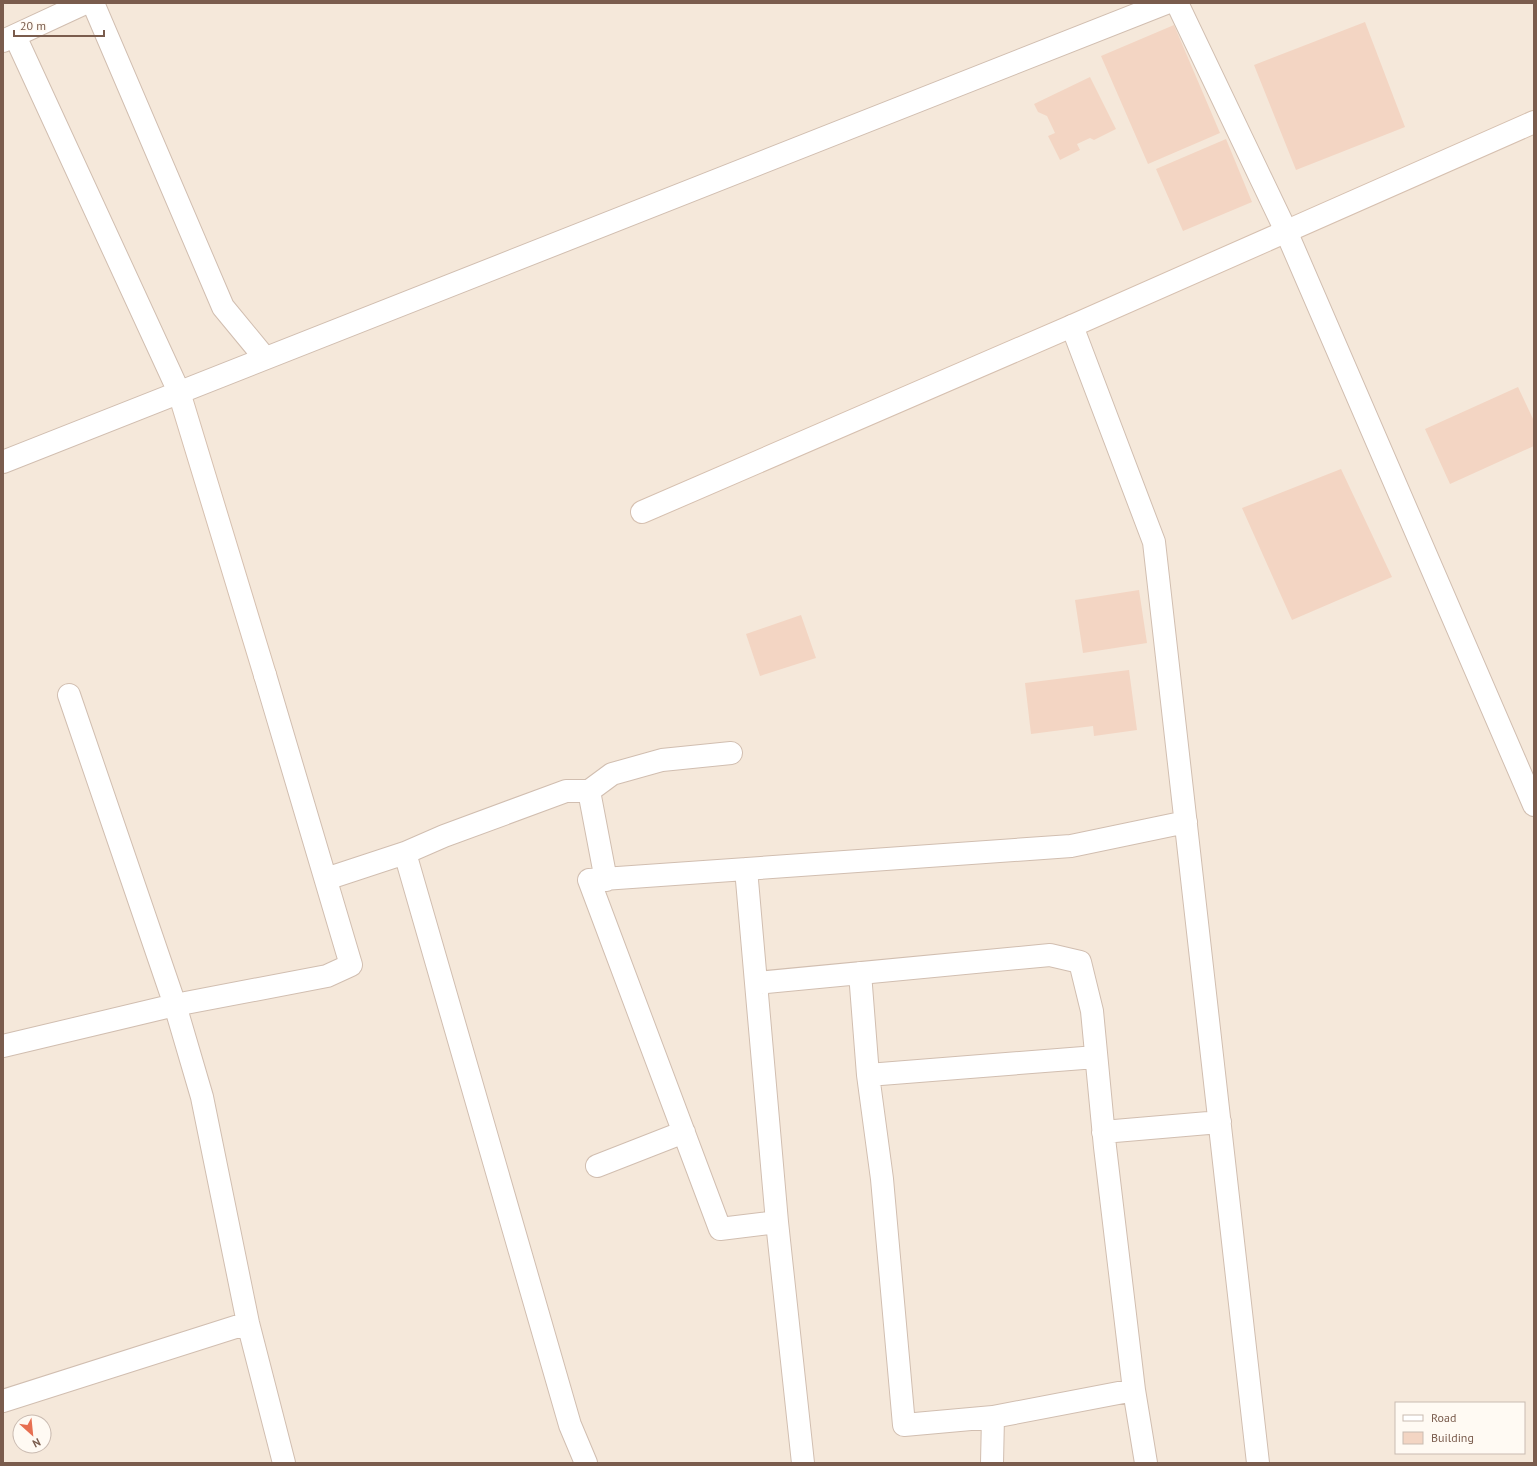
<svg xmlns="http://www.w3.org/2000/svg" width="1537" height="1466" viewBox="0 0 1537 1466" font-family="'PT Sans',sans-serif">
	<style>
		.residential { fill: #f5e8da; fill-rule: evenodd }
		.building { fill: #f3d5c3 }
		.lines { fill: none; stroke-linecap: round; stroke-linejoin: round }
		.street-casing { stroke: #d1beb0; stroke-width: 24 }
		.secondary-casing { stroke: #d6c0b0; stroke-width: 24 }
		.street { stroke: #fff; stroke-width: 22 }
		.secondary { stroke: #fff; stroke-width: 22 }
	</style>
	<rect width="100%" height="100%" fill="#fdf6ec"/>
	<path class="residential" d="M 3,3 L 1534,3 L 1534,1463 L 3,1463 ZM 1396,1403 L 1524,1403 L 1524,1453 L 1396,1453 ZM 20,1422 L 44,1422 L 44,1446 L 20,1446 Z"/>
	<path class="building" d="M 1365,22 L 1405,127 L 1296,170 L 1254,65 Z
		M 1174,25 L 1220,133 L 1148,164 L 1101,56 Z
		M 1090,77 L 1116,129 L 1094,140 L 1090,138 L 1077,144 L 1080,150 L 1060,160 L 1048,136 L 1055,133 L 1047,116 L 1038,112 L 1034,104 Z
		M 1226,139 L 1252,202 L 1183,231 L 1156,169 Z
		M 1518,387 L 1534,421 L 1534,446 L 1450,484 L 1425,429 Z
		M 1341,469 L 1392,577 L 1292,620 L 1242,508 Z
		M 1139,590 L 1147,643 L 1083,653 L 1075,600 Z
		M 801,615 L 816,658 L 760,676 L 746,634 Z
		M 1129,670 L 1137,730 L 1094,736 L 1093,726 L 1031,734 L 1025,683 Z"/>
	<g class="lines">
		<g class="street-casing">
			<path id="street" d="M 93,3 L 223,307 L 265,358
				M 1177,3 L 1286,231 L 1534,805
				M 15,36 L 179,392
				M 3,41 L 85,3
				M 1072,326 L 1154,542 L 1258,1463
				M 3,462 L 1166,3
				M 69,695 L 175,1005 L 202,1097 L 248,1323 L 284,1463
				M 405,853 L 570,1425 L 586,1463
				M 746,869 L 777,1222 L 803,1463
				M 326,879 L 405,853 L 444,836 L 566,791 L 589,791
				M 606,880 L 589,791 L 612,774 L 662,760 L 731,753
				M 860,973 L 868,1075 L 882,1179 L 904,1425 L 993,1417
				M 756,983 L 1050,955 L 1080,962 L 1092,1011 L 1105,1147 L 1134,1390
				M 3,1046 L 175,1005 L 327,976 L 351,965 L 265,675
				M 868,1075 L 1096,1057
				M 1103,1132 L 1220,1122
				M 597,1166 L 684,1132
				M 777,1222 L 720,1229 L 589,880 L 1071,846 L 1186,822
				M 3,1401 L 248,1323
				M 992,1463 L 993,1417 L 1134,1390 L 1146,1463"/>
		</g>
		<g class="secondary-casing">
			<path id="secondary" d="M 179,392 L 265,675
				M 642,512 L 1072,326 L 1534,122"/>
		</g>
		<use href="#street" class="street"/>
		<use href="#secondary" class="secondary"/>
	</g>
	<rect width="1537" height="1466" fill="none" stroke="#7a5c4d" stroke-width="8"/>
	<rect x="1395" y="1402" width="130" height="52" fill="#fffaf3" stroke="#cabbb1"/>
	<rect x="1403" y="1415" width="20" height="6" fill="#ffffff" stroke="#cabbb1"/>
	<text x="1431" y="1422" font-size="12" fill="#7a5c4d">Road</text>
	<rect x="1403" y="1432" width="20" height="12" fill="#f3d5c3" stroke="#cabbb1"/>
	<text x="1431" y="1442" font-size="12" fill="#7a5c4d">Building</text>
	<g transform="translate(32 1434) rotate(153)"><circle r="19" fill="#fffaf3" stroke="#cabbb1"/>
	<path d="M0-3L7 15L0 10L-7 15Z" fill="#e76f51"/>
	<text y="-6" font-size="11" font-weight="bold" text-anchor="middle" fill="#7a5c4d">N</text>
	</g>
	<path d="M14 30v6h90v-6" fill="none" stroke="#7a5c4d" stroke-width="2"/>
	<text x="20" y="30" font-size="12" fill="#7a5c4d" stroke="#fffaf3" stroke-width="3" paint-order="stroke">20 m</text>
</svg>
